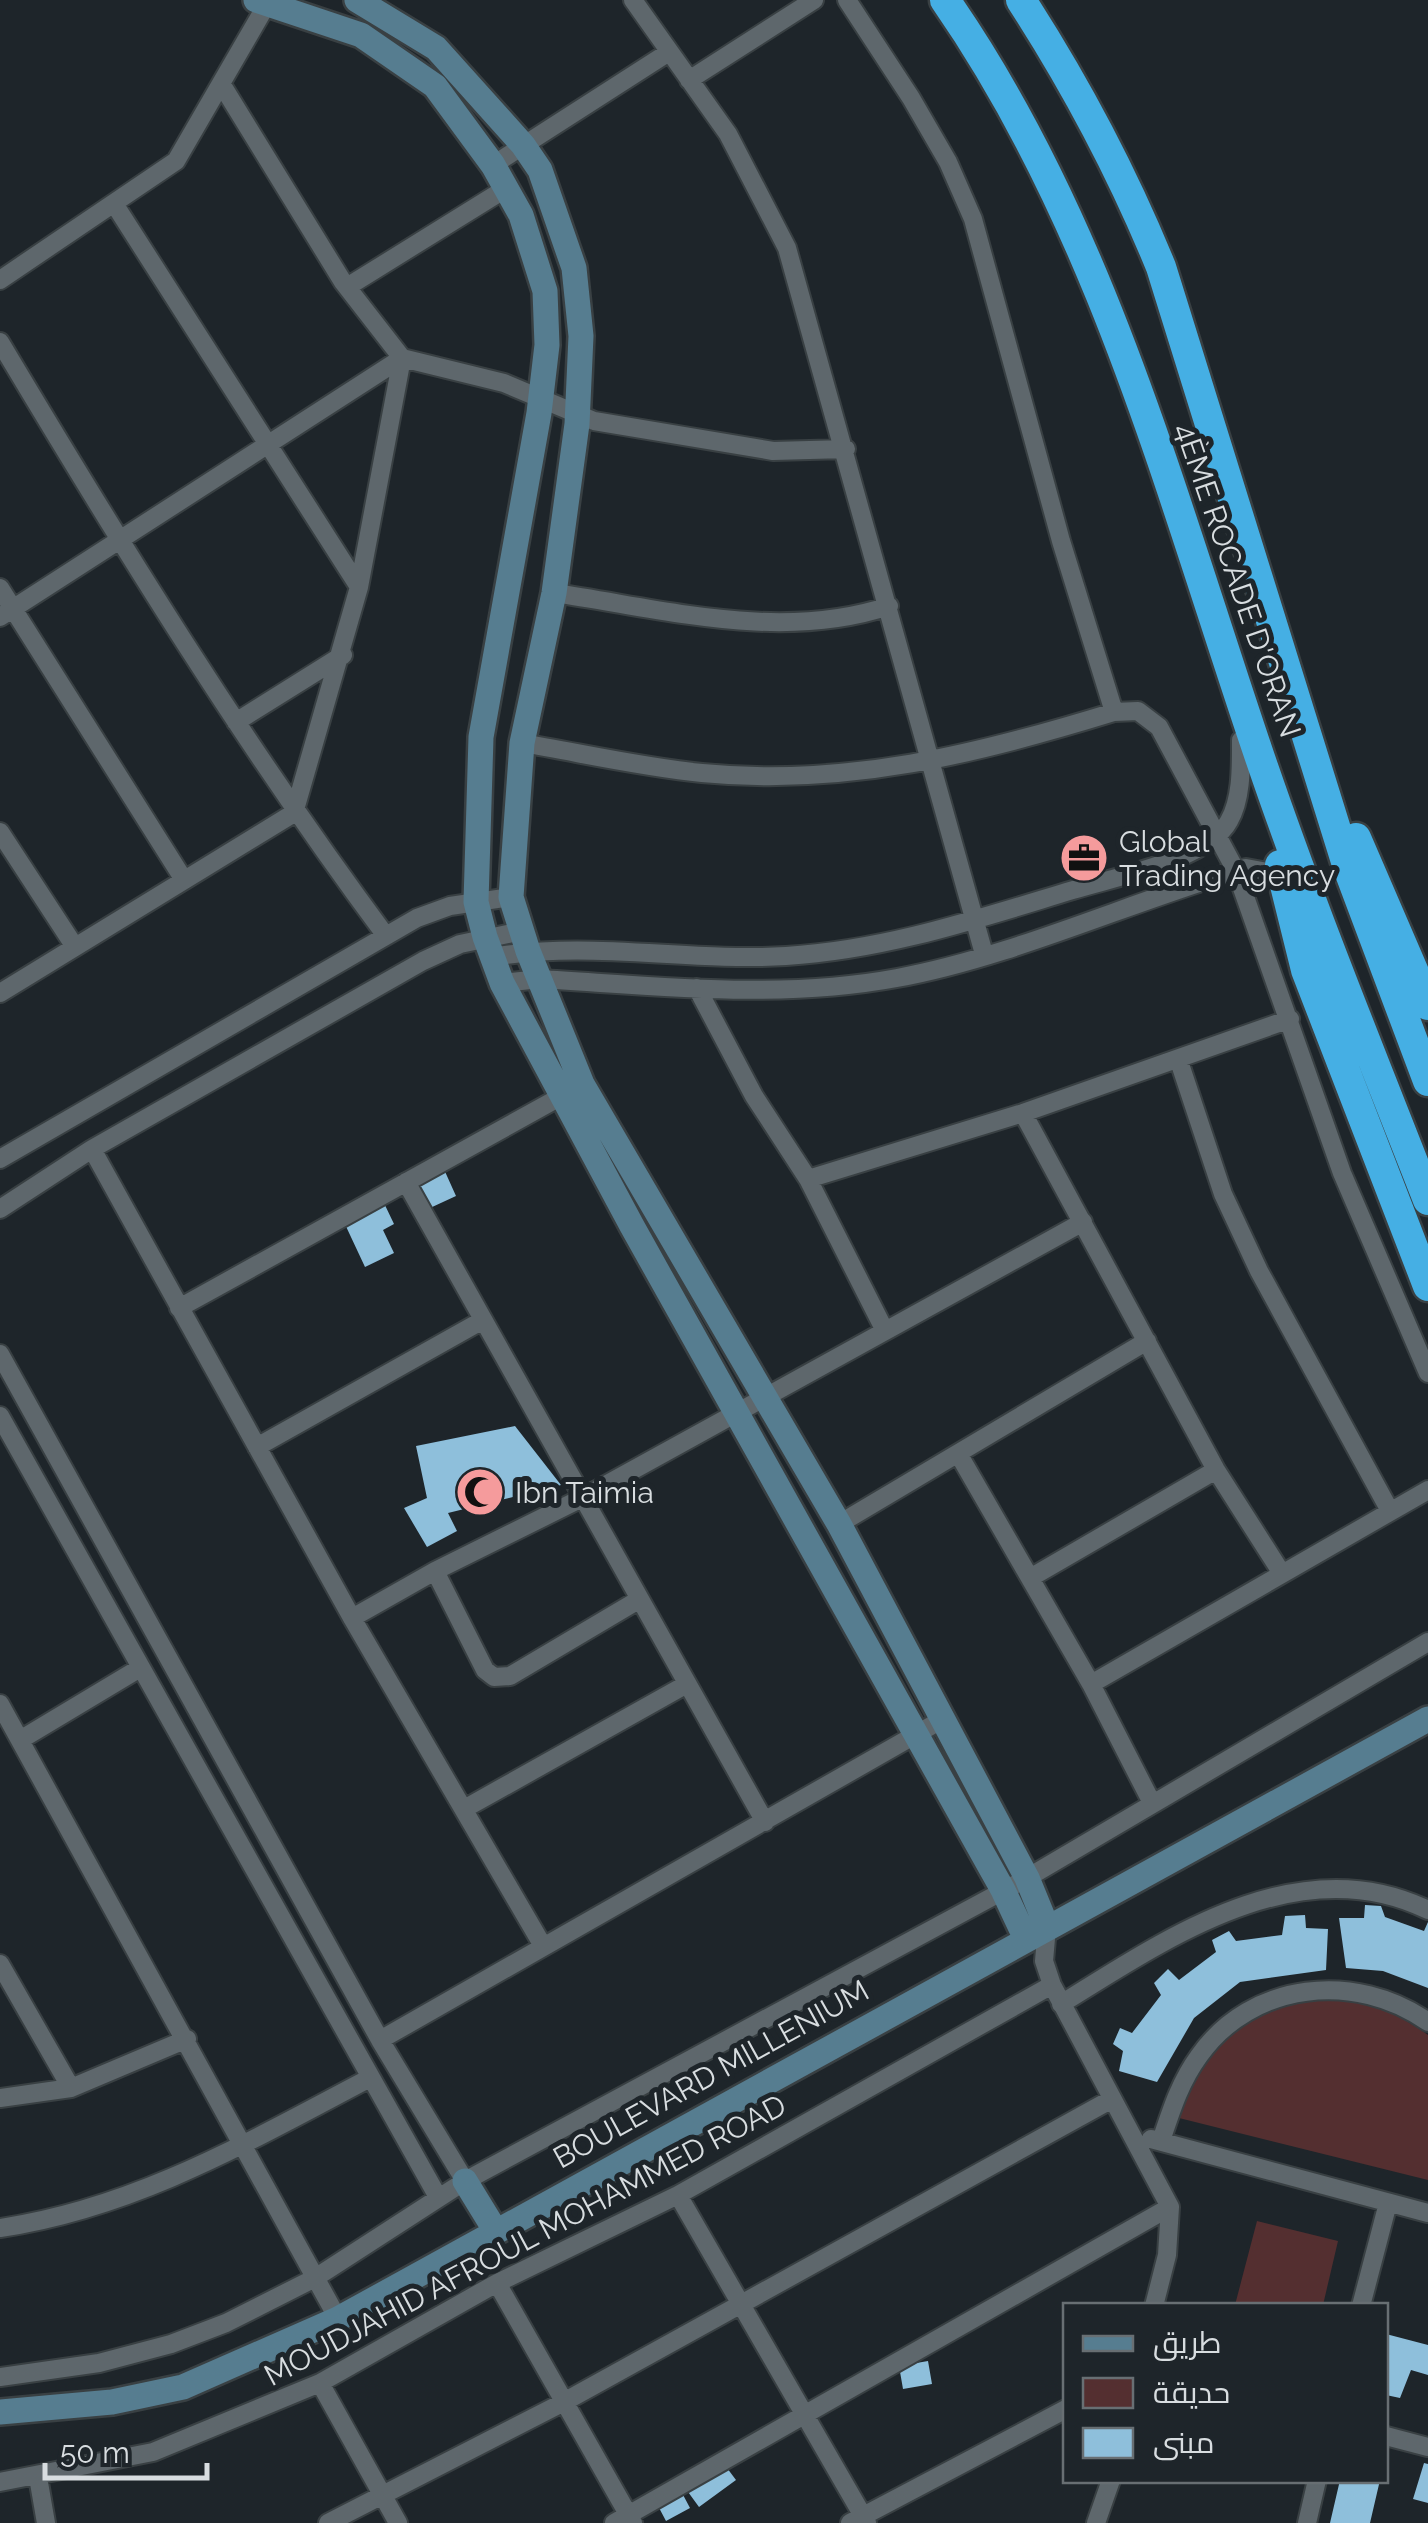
<svg xmlns="http://www.w3.org/2000/svg" width="1428" height="2523" viewBox="0 0 1428 2523" font-family="Raleway,Cairo,sans-serif">
	<style>
		.green { fill: #542f30 }
		.building { fill: #8ebfdb }
		.lines { fill: none; stroke-linecap: round; stroke-linejoin: round }
		.minor-casing { stroke: #394043; stroke-width: 22 }
		.secondary-casing { stroke: #394043; stroke-width: 30 }
		.motorway-casing { stroke: #394043; stroke-width: 35 }
		.minor { stroke: #5e676c; stroke-width: 18 }
		.secondary { stroke: #567d90; stroke-width: 25 }
		.motorway { stroke: #45afe4; stroke-width: 30 }
		.labels { text-anchor: middle; dominant-baseline: central; stroke-width: 10; stroke-linejoin: round; paint-order: stroke }
		.street-label { font-size: 30px; fill: #d8dde0; stroke: #1e252a }
		.poi-label { font-size: 30px; fill: #d8dde0; stroke: #1e252a; text-anchor: start }
	</style>
	<rect width="100%" height="100%" fill="#1e252a"/>
	<path class="green" d="M 1308,1996 C 1354,1998 1390,2007 1428,2035 L 1428,2180 L 1171,2116 C 1215,2038 1223,2027 1308,1996 Z
		M 1257,2221 L 1338,2241 L 1323,2305 L 1235,2305 Z"/>
	<path class="building" d="M 438,1156 L 456,1196 L 417,1214 L 399,1174 Z
		M 383,1201 L 394,1224 L 383,1230 L 394,1253 L 365,1267 L 343,1220 Z
		M 515,1426 L 561,1485 L 448,1513 L 457,1531 L 427,1547 L 404,1508 L 427,1498 L 416,1446 Z
		M 1365,1905 L 1381,1906 L 1385,1917 L 1424,1931 L 1428,1922 L 1428,1988 L 1383,1971 L 1346,1968 L 1339,1918 L 1364,1918 Z
		M 1305,1915 L 1306,1928 L 1328,1929 L 1326,1970 L 1240,1982 L 1194,2018 L 1157,2082 L 1119,2071 L 1123,2051 L 1113,2044 L 1120,2028 L 1132,2033 L 1161,1995 L 1154,1983 L 1168,1969 L 1179,1980 L 1216,1952 L 1212,1940 L 1229,1931 L 1236,1941 L 1282,1935 L 1285,1916 Z
		M 1386,2334 L 1428,2345 L 1428,2375 L 1411,2370 L 1400,2398 L 1386,2395 Z
		M 928,2361 L 932,2384 L 903,2389 L 899,2366 Z
		M 1424,2463 L 1428,2464 L 1428,2503 L 1413,2499 Z
		M 724,2464 L 736,2480 L 699,2507 L 683,2485 Z
		M 1340,2480 L 1380,2480 L 1370,2523 L 1330,2523 Z
		M 681,2491 L 690,2508 L 666,2521 L 657,2504 Z"/>
	<g class="lines">
		<g class="minor-casing">
			<path id="minor" d="M 633,0 L 728,134 L 787,248 L 984,954
				M 847,0 L 911,98 L 948,162 L 973,219 L 1061,541 L 1114,712 L 1138,711 L 1159,727 L 1236,871 L 1342,1173 L 1428,1373
				M 689,80 L 814,0
				M 222,85 L 343,282 L 402,358 L 504,383 L 594,421 L 773,451 L 846,449
				M 493,165 L 669,52
				M 115,205 L 359,587
				M 0,280 L 176,161 L 267,4
				M 347,287 L 505,189
				M 0,342 C 121,545 245,746 386,936
				M 0,588 L 184,880
				M 554,593 C 665,609 780,642 889,606
				M 0,617 L 402,358
				M 236,722 L 343,655
				M 522,743 C 581,753 642,767 702,773 C 846,787 978,754 1114,712
				M 0,832 L 75,947
				M 492,957 C 590,940 687,962 786,956 C 886,950 977,919 1073,890 C 1114,877 1208,860 1229,821 C 1242,798 1241,766 1241,740
				M 502,983 L 540,979 C 658,986 779,1000 897,978 C 1012,957 1132,901 1246,868 L 1283,875
				M 697,988 L 754,1096 L 808,1179 L 884,1329
				M 0,993 L 294,813 L 359,587 L 402,358
				M 1179,1061 L 1223,1194 L 1259,1271 L 1390,1511
				M 1023,1113 L 1216,1470 L 1281,1572
				M 92,1149 L 352,1618 L 543,1946
				M 0,1159 L 417,918 L 450,906 L 511,897
				M 808,1179 L 1023,1113 L 1290,1019
				M 406,1182 L 765,1822
				M 0,1209 L 92,1149 L 423,961 L 460,944 L 522,931
				M 179,1308 L 569,1092
				M 0,1354 L 380,2040 L 465,2181
				M 0,1416 L 438,2197
				M 257,1447 L 483,1320
				M 959,1455 L 1091,1684 L 1151,1801
				M 839,1524 L 1147,1341
				M 435,1571 L 485,1670 L 494,1677 L 510,1676 L 640,1599
				M 1030,1578 L 1216,1470
				M 352,1618 L 435,1571 L 584,1497 L 1083,1222
				M 1091,1684 L 1428,1490
				M 0,1704 L 338,2319
				M 20,1740 L 140,1668
				M 464,1809 L 687,1684
				M 1047,1927 L 1044,1961 L 1052,1985 L 1170,2207 L 1167,2255 L 1154,2306
				M 0,1964 L 71,2088
				M 1061,2004 C 1167,1938 1299,1847 1428,1910
				M 380,2040 L 943,1719
				M 0,2098 L 71,2088 L 187,2039
				M 1151,2139 L 1428,2213
				M 1161,2141 C 1171,2111 1180,2082 1199,2056 C 1252,1981 1356,1971 1428,2022
				M 678,2195 L 867,2523
				M 0,2228 C 135,2208 248,2142 368,2079
				M 497,2283 L 633,2523
				M 1361,2306 L 1388,2203
				M 0,2377 L 99,2363 L 171,2344 L 226,2323 L 315,2278 L 465,2181 L 1027,1878 L 1428,1642
				M 320,2383 L 398,2523
				M 1386,2436 L 1428,2447
				M 38,2477 L 46,2523
				M 0,2482 L 153,2452 L 320,2383 L 497,2283 L 678,2195 L 1052,1985
				M 328,2523 L 562,2403 L 1112,2099
				M 614,2523 L 1170,2207
				M 850,2523 L 1066,2409
				M 1096,2523 L 1111,2480
				M 1307,2523 L 1317,2480"/>
		</g>
		<g class="secondary-casing">
			<path id="secondary" d="M 256,0 L 361,35 L 435,86 L 493,165 L 521,215 L 545,291 L 547,345 L 539,413 L 481,737 L 476,902 L 485,937 L 502,983 L 632,1226 L 1003,1890 L 1025,1937
				M 357,0 L 436,48 L 523,145 L 540,170 L 574,268 L 581,336 L 577,424 L 554,593 L 522,743 L 511,897 L 528,951 L 582,1084 L 839,1524 L 1027,1878 L 1047,1927
				M 465,2181 L 495,2230
				M 0,2412 L 112,2402 L 183,2387 L 338,2319 L 1428,1719"/>
		</g>
		<g class="motorway-casing">
			<path id="motorway" d="M 945,0 C 1098,220 1167,481 1251,731 C 1304,890 1367,1044 1428,1200
				M 1021,0 C 1076,85 1123,174 1161,267 L 1348,868 L 1428,1081
				M 1356,838 L 1428,1005
				M 1280,865 L 1306,970 L 1428,1286"/>
		</g>
		<use href="#minor" class="minor"/>
		<use href="#secondary" class="secondary"/>
		<use href="#motorway" class="motorway"/>
	</g>
	<defs>
		<g id="office-disc" transform="scale(2.5)"><circle r="9.5" fill="#f59b9c" stroke="#1e252a"/><path d="M-6-3h4V-5.5h4V-3h4V5H-6ZM-1-4.5V-3h2v-1.5ZM-6 0V1H6V0Z" fill="#111"/></g>
		<g id="mosque-disc" transform="scale(2.5)"><circle r="9.5" fill="#f59b9c" stroke="#1e252a"/><path d="M3.5-4.9A6 6 0 1 0 3.5 4.9A5 5 0 1 1 3.5-4.9Z" fill="#111"/></g>
	</defs>
	<g fill-rule="evenodd">
		<use href="#office-disc" x="1084" y="858"/>
		<use href="#mosque-disc" x="480" y="1492"/>
	</g>
	<g class="labels">
		<g class="street-label">
			<text transform="translate(1238 580) rotate(71)">4ÈME ROCADE D'ORAN</text>
			<text transform="translate(711 2074) rotate(-29)">BOULEVARD MILLENIUM</text>
			<text transform="translate(525 2240) rotate(-28)">MOUDJAHID AFROUL MOHAMMED ROAD</text>
		</g>
		<g class="poi-label">
			<text x="1119" y="841">Global<tspan x="1119" dy="34">Trading Agency</tspan></text>
			<text x="515" y="1492">Ibn Taimia</text>
		</g>
	</g>
	<rect x="1063" y="2303" width="325" height="180" fill="#1e252a" stroke="#686f73" stroke-width="2.5"/>
	<rect x="1083" y="2336" width="50" height="15" fill="#567d90" stroke="#686f73" stroke-width="2.5"/>
	<text x="1153" y="2353" font-size="30" fill="#d8dde0">طريق</text>
	<rect x="1083" y="2378" width="50" height="30" fill="#542f30" stroke="#686f73" stroke-width="2.5"/>
	<text x="1153" y="2403" font-size="30" fill="#d8dde0">حديقة</text>
	<rect x="1083" y="2428" width="50" height="30" fill="#8ebfdb" stroke="#686f73" stroke-width="2.5"/>
	<text x="1153" y="2453" font-size="30" fill="#d8dde0">مبنى</text>
	<path d="M45 2463v15h162v-15" fill="none" stroke="#d8dde0" stroke-width="5"/>
	<text x="60" y="2463" font-size="30" fill="#d8dde0" stroke="#1e252a" stroke-width="8" paint-order="stroke">50 m</text>
</svg>
